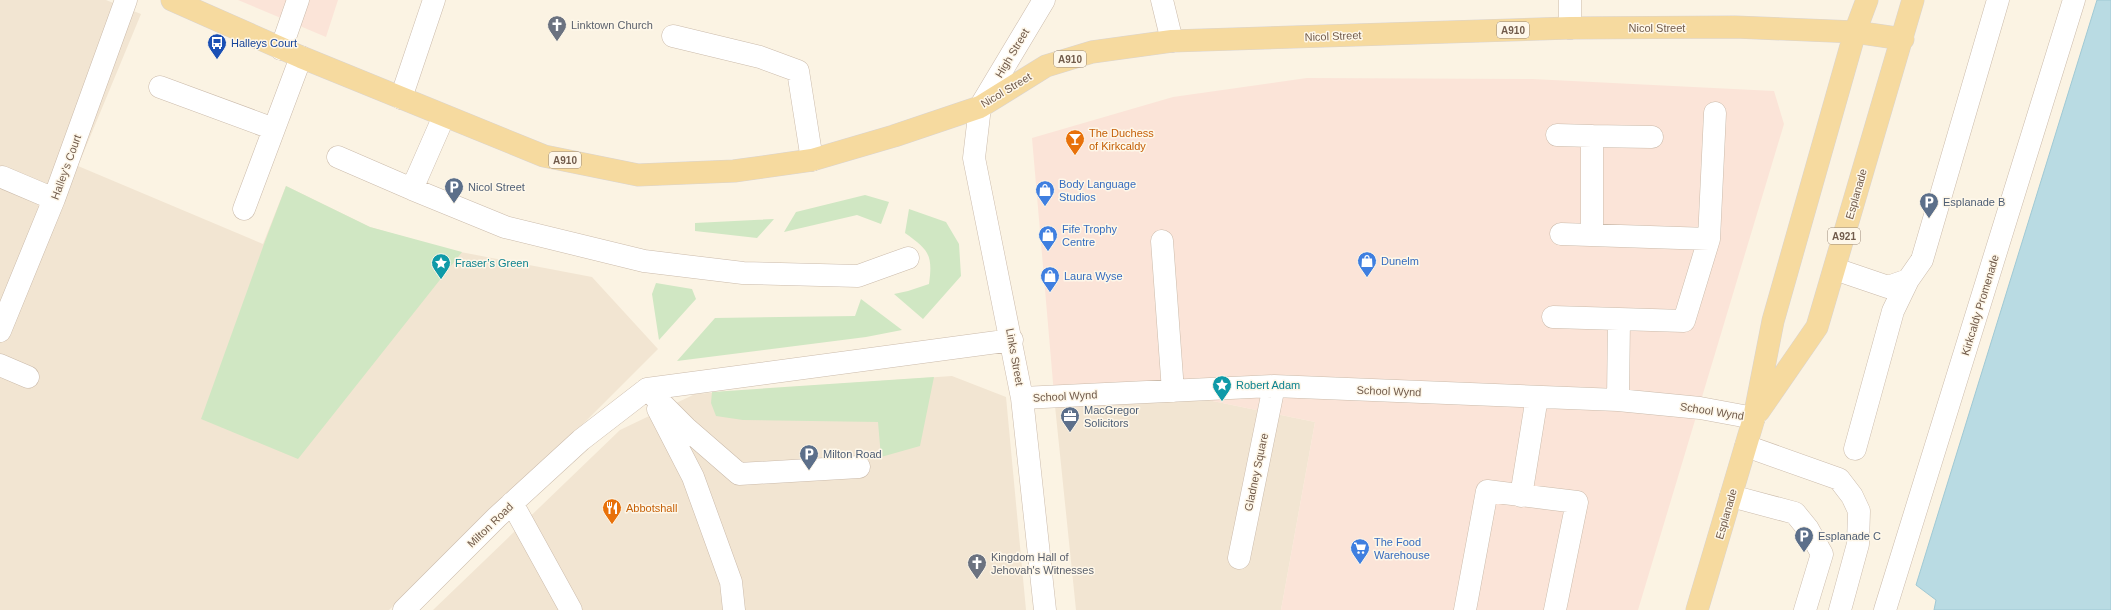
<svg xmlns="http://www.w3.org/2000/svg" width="2111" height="610" viewBox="0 0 2111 610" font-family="Arial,sans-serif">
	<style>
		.residential { fill: #f2e5d2 }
		.commercial { fill: #fbe4d8 }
		.green { fill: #d0e7c3 }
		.water { fill: #b9dbe3; stroke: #a0c9d4 }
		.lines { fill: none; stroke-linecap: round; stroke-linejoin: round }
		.minor-casing { stroke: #cbbbab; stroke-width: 23 }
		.major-casing { stroke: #dad4d0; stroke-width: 23 }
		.minor { stroke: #fff; stroke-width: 22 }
		.major { stroke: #f6da9f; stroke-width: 22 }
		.labels { text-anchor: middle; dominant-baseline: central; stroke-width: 3; stroke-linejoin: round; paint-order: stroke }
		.shield { fill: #fef7e9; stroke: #9b8a7a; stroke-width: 1 }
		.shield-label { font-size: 10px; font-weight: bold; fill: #715b4b }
		.worship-label { font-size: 11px; fill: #5b616d; stroke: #fef7e9; text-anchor: start }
		.street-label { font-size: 11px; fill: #715b4b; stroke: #fef7e9 }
		.transit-label { font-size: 11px; fill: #164399; stroke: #fef7e9; text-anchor: start }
		.food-label { font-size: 11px; fill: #c56008; stroke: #fef7e9; text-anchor: start }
		.shop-label { font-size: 11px; fill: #366cbe; stroke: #fef7e9; text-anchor: start }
		.service-label { font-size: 11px; fill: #4e5e75; stroke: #fef7e9; text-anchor: start }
		.culture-label { font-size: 11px; fill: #0d838f; stroke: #fef7e9; text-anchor: start }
	</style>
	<rect width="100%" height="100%" fill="#fbf3e3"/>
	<path class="residential" d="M 0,0 L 106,0 L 141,14 L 78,166 L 263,244 L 286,186 L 370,227 L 450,250 L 592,277 L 658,349 L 508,499 L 389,610 L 0,610 Z
		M 952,376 L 1006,397 L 1026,610 L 433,610 L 620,430 L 695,394 Z
		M 1203,399 L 1315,422 L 1281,610 L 1076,610 L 1055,406 Z"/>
	<path class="commercial" d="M 238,0 L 338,0 L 326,37 Z
		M 1307,78 L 1532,79 L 1774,91 L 1784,124 L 1638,610 L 1281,610 L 1315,422 L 1203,399 L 1055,406 L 1032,138 L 1173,97 Z"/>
	<path class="green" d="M 286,186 L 370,227 L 462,252 L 298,459 L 201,419 L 264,244 Z
		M 865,195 L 889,202 L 881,224 L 857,215 L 784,232 L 796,212 Z
		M 909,209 L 946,222 L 959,244 L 961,276 L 923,319 L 894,294 L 908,291 L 929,284 C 933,255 929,250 905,233 Z
		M 774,219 L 757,238 L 695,231 L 695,223 Z
		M 656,283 L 692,289 L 696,299 L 659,340 L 652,294 Z
		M 861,299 L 902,330 L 866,337 L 677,361 L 715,318 L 855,316 Z
		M 934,377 L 920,446 L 881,457 L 878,422 L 743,420 L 716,416 L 711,403 L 712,392 Z"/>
	<path class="water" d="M 2097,0 L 2111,0 L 2111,610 L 1934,610 L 1936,600 L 1916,585 Z"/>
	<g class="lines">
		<g class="minor-casing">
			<path id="minor" d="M 1044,0 L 980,107 L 974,158 L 1022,398 L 1045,610
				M 1162,0 L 1172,41
				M 1570,0 L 1570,28
				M 673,36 L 760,57 L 798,71 L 812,160
				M 281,49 L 298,0
				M 160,87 L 274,129 L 301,57
				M 401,98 L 434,0
				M 444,116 L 412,189 L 505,227 L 644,261 L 743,273 L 858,276 L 908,258
				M 1557,135 L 1592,136
				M 338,157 L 412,189
				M 2,177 L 54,199
				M 244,209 L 274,129
				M 1561,234 L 1709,239
				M 1592,235 L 1592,136 L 1652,137
				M 1162,241 L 1173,391
				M 1835,269 L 1888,287 L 1908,280
				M 1553,317 L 1619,319
				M 0,331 L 54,199 L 126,0
				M 0,365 L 28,377
				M 647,389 L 686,428 L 739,474 L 859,467
				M 1022,398 L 1274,386 L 1618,400 L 1700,408 L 1754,418
				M 1618,400 L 1619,319 L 1684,321 L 1709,239 L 1715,113
				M 658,409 L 693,477 L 731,582 L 734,610
				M 1746,446 L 1839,479 L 1852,496 L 1859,511 L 1858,544 L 1840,610
				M 1855,449 L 1893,311 L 1908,280 L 1922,260 L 1998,0
				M 1521,496 L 1537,397
				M 1731,496 L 1795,513 L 1808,529 L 1822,554 L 1805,610
				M 512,503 L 571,610
				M 1239,558 L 1274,386
				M 404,610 L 497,517 L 581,440 L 647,389 L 1012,340
				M 1465,610 L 1487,491 L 1577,502 L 1555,610
				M 1885,610 L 2074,0"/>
		</g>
		<g class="major-casing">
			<path id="major" d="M 172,0 L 301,57 L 544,156 L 638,175 L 734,171 L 812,160 L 894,136 L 980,107 L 1046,66 L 1092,52 L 1172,41 L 1570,28 L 1735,27 L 1855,32 L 1903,39
				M 1759,411 L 1817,327 L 1913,0
				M 1697,610 L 1754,418 L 1773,321 L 1855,32 L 1867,0"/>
		</g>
		<use href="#minor" class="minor"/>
		<use href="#major" class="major"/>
	</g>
	<defs>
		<g id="church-pin" transform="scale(1)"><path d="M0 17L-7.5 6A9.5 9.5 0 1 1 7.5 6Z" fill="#6b7280" stroke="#fef7e9"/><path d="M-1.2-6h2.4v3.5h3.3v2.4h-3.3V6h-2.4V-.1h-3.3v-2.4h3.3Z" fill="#fff"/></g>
		<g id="bus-pin" transform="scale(1)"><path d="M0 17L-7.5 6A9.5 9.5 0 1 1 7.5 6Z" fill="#1a4fb4" stroke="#fef7e9"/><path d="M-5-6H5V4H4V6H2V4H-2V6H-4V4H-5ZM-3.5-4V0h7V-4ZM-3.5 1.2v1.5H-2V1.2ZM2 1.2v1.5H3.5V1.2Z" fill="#fff"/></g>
		<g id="bar-pin" transform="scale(1)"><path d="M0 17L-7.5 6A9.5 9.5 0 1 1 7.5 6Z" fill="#e8710a" stroke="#fef7e9"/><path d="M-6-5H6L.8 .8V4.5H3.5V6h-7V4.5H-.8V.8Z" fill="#fff"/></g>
		<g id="parking-pin" transform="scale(1)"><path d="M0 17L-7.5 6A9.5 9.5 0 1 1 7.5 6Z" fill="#5c6f8a" stroke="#fef7e9"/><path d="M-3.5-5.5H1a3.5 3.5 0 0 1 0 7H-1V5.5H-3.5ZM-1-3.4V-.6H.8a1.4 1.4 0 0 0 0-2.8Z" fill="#fff"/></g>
		<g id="shop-pin" transform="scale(1)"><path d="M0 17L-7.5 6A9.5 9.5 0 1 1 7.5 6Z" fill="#3f7fe0" stroke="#fef7e9"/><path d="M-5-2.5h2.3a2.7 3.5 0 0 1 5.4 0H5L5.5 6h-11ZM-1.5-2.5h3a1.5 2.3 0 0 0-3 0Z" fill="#fff"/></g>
		<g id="sight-pin" transform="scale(1)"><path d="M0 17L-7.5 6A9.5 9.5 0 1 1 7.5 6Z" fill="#0f9aa8" stroke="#fef7e9"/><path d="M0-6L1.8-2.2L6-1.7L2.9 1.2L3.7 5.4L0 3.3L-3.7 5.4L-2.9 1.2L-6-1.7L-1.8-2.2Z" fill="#fff"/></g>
		<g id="office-pin" transform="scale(1)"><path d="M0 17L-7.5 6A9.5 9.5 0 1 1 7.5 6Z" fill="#5c6f8a" stroke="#fef7e9"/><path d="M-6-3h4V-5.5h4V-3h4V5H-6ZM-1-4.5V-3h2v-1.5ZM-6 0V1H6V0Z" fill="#fff"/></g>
		<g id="restaurant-pin" transform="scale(1)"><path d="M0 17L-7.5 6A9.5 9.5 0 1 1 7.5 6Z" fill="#e8710a" stroke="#fef7e9"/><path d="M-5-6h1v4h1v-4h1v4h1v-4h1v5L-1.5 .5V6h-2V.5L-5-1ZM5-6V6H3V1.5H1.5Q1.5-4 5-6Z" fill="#fff"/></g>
		<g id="supermarket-pin" transform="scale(1)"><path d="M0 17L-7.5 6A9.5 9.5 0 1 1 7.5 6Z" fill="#3f7fe0" stroke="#fef7e9"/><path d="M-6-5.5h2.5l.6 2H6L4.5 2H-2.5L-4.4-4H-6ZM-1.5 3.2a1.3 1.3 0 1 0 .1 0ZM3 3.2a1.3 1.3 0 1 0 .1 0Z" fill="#fff"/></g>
	</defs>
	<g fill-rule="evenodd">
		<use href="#church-pin" x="557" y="25"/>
		<use href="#bus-pin" x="217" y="43"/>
		<use href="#bar-pin" x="1075" y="139"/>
		<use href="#parking-pin" x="454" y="187"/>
		<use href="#shop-pin" x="1045" y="190"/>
		<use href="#parking-pin" x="1929" y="202"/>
		<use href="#shop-pin" x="1048" y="235"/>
		<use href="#shop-pin" x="1367" y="261"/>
		<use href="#sight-pin" x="441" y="263"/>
		<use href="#shop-pin" x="1050" y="276"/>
		<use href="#sight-pin" x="1222" y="385"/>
		<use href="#office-pin" x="1070" y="416"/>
		<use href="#parking-pin" x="809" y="454"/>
		<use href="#restaurant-pin" x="612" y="508"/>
		<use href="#parking-pin" x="1804" y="536"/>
		<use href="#supermarket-pin" x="1360" y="548"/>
		<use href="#church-pin" x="977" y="563"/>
	</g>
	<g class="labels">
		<g class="shield">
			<rect x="1497" y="22" width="32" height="16" rx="3"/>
			<rect x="1054" y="51" width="32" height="16" rx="3"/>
			<rect x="549" y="152" width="32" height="16" rx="3"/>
			<rect x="1828" y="228" width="32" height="16" rx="3"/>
		</g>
		<g class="shield-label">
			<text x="1513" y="30">A910</text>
			<text x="1070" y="59">A910</text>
			<text x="565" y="160">A910</text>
			<text x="1844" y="236">A921</text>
		</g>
		<g class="worship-label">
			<text x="571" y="25">Linktown Church</text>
			<text x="991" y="557">Kingdom Hall of<tspan x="991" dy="13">Jehovah's Witnesses</tspan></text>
		</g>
		<g class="street-label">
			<text x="1657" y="28">Nicol Street</text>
			<text transform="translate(1333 36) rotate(-2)">Nicol Street</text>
			<text transform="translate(1012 53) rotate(-59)">High Street</text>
			<text transform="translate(1006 90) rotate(-31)">Nicol Street</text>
			<text transform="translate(66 167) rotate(-70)">Halley's Court</text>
			<text transform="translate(1856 194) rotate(-74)">Esplanade</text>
			<text transform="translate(1980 305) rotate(-73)">Kirkcaldy Promenade</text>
			<text transform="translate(1015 357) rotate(80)">Links Street</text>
			<text transform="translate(1389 391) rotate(2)">School Wynd</text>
			<text transform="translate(1065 396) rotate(-3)">School Wynd</text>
			<text transform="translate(1712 411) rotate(9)">School Wynd</text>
			<text transform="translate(1256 472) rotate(-78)">Gladney Square</text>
			<text transform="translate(1726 514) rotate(-74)">Esplanade</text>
			<text transform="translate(490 525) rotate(-44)">Milton Road</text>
		</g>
		<g class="transit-label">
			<text x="231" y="43">Halleys Court</text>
		</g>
		<g class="food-label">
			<text x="1089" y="133">The Duchess<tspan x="1089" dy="13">of Kirkcaldy</tspan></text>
			<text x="626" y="508">Abbotshall</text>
		</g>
		<g class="shop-label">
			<text x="1059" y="184">Body Language<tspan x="1059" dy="13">Studios</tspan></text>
			<text x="1062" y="229">Fife Trophy<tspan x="1062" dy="13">Centre</tspan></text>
			<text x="1381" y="261">Dunelm</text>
			<text x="1064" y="276">Laura Wyse</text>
			<text x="1374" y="542">The Food<tspan x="1374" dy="13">Warehouse</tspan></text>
		</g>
		<g class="service-label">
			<text x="468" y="187">Nicol Street</text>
			<text x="1943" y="202">Esplanade B</text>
			<text x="1084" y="410">MacGregor<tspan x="1084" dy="13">Solicitors</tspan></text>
			<text x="823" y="454">Milton Road</text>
			<text x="1818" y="536">Esplanade C</text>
		</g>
		<g class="culture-label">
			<text x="455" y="263">Fraser’s Green</text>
			<text x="1236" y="385">Robert Adam</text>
		</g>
	</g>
</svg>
